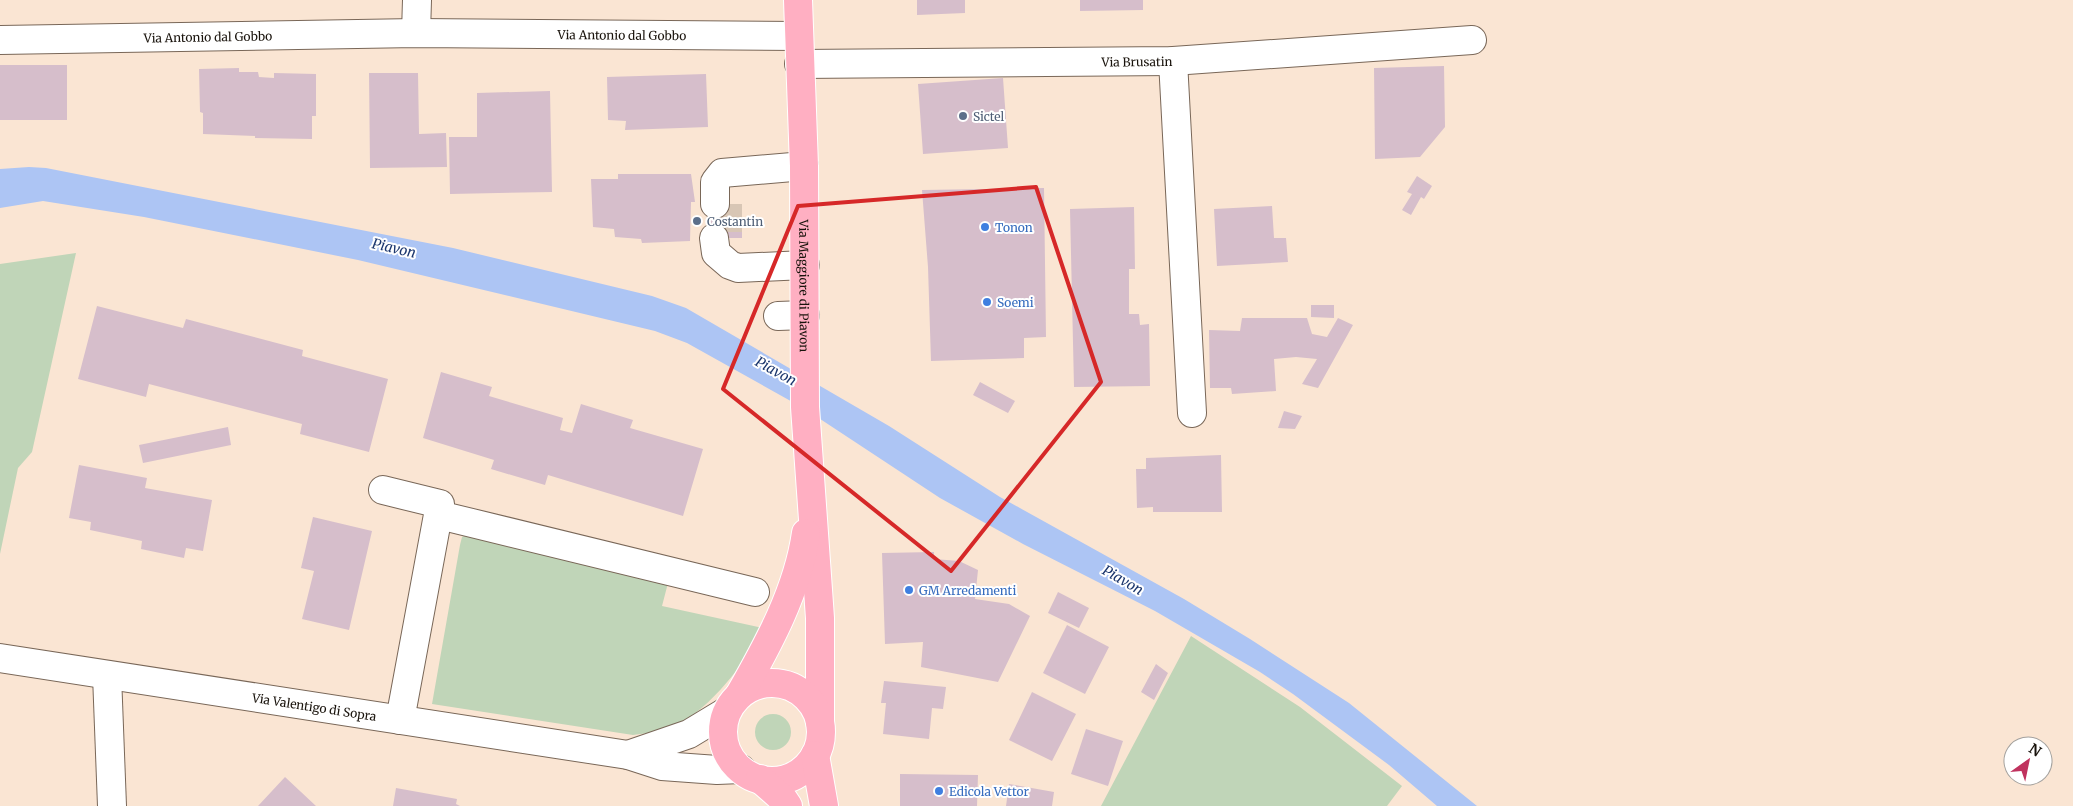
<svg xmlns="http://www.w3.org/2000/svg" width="2073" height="806" viewBox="0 0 2073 806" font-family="Merriweather,serif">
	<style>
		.green { fill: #c0d5b8 }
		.water { fill: #adc5f4 }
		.building { fill: #d6becb }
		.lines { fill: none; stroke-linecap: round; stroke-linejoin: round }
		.minor-tunnel { stroke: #d8c6b5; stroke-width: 28; stroke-dasharray: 28 14; stroke-linecap: butt }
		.minor-casing { stroke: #796758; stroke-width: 30 }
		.major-casing { stroke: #fff; stroke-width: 30 }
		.minor { stroke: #fff; stroke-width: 28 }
		.major { stroke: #ffafc2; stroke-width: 28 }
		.marked { fill: none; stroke: #d62828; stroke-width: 4; stroke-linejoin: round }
		.service-dot { fill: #5c6f8a; stroke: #fff; stroke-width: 2 }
		.shop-dot { fill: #3f7fe0; stroke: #fff; stroke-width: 2 }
		.labels { text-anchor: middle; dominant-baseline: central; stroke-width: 4; stroke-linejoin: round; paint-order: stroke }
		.street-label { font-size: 12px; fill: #19130c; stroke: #fff }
		.service-label { font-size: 12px; fill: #4e5e75; stroke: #fff; text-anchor: start }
		.shop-label { font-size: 12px; fill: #366cbe; stroke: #fff; text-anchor: start }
		.water-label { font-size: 14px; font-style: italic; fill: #1c376e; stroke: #fff }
	</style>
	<rect width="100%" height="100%" fill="#fae5d3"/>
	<path class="green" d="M 76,253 L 32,452 L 18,468 L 0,554 L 0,264 Z
		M 470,533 L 668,583 L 662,606 L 767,629 C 744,661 714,706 678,724 C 664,731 648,733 633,735 L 432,704 L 460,545 L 462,537 Z
		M 1191,636 L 1300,707 L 1402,786 L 1387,806 L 1101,806 Z
		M755 732a18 18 0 1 1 36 0a18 18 0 1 1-36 0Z"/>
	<path class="water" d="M 29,167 L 46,168 L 453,248 L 652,296 L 686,308 L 889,426 L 1000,497 L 1184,599 L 1250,639 L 1349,703 L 1477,806 L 1437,806 L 1389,765 L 1293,694 L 1260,672 L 1155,611 L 1023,544 L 940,498 L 805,409 L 687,343 L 655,331 L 358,260 L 144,217 L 43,201 L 0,208 L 0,169 Z"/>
	<path class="building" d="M 917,0 L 965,0 L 965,13 L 917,15 Z
		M 1080,0 L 1143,0 L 1143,10 L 1080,11 Z
		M 0,65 L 67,65 L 67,120 L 0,120 Z
		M 1444,66 L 1445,127 L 1420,157 L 1375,159 L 1374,68 Z
		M 239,68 L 239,72 L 258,72 L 259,77 L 274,78 L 274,73 L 316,74 L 316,116 L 312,116 L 312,139 L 255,138 L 255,136 L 203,134 L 203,113 L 200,112 L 199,69 Z
		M 369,73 L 418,73 L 419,134 L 446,133 L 447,167 L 370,168 Z
		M 706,74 L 708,127 L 625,130 L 626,121 L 608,120 L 607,77 Z
		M 1003,78 L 1008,148 L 923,154 L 918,84 Z
		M 550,91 L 552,192 L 450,194 L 449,137 L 477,137 L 477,93 Z
		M 618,174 L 691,174 L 695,202 L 691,202 L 690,241 L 642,243 L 641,239 L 615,237 L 614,229 L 593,227 L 591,179 L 618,179 Z
		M 1417,176 L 1432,186 L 1424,199 L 1421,197 L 1411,215 L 1402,210 L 1412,194 L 1407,192 Z
		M 1044,188 L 1046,337 L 1024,338 L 1024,358 L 931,361 L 928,267 L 922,190 Z
		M 708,204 L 742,204 L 742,238 L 708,238 Z
		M 1272,206 L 1274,238 L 1286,238 L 1288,262 L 1217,266 L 1214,209 Z
		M 1134,207 L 1135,269 L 1129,269 L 1129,314 L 1139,314 L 1140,325 L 1149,324 L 1150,386 L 1074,387 L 1070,209 Z
		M 1311,305 L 1334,305 L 1334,318 L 1311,317 Z
		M 97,306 L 183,328 L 186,319 L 303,350 L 302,356 L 388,379 L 369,452 L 300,434 L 302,424 L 149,384 L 146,397 L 78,379 Z
		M 1242,318 L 1307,318 L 1312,334 L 1327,337 L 1338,318 L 1353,325 L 1318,388 L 1302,384 L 1317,359 L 1296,357 L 1274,359 L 1276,391 L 1232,394 L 1231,388 L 1210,388 L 1209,330 L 1240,331 Z
		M 441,372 L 492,387 L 489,396 L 563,418 L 560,430 L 572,433 L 581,404 L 633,420 L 630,428 L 703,449 L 683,516 L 548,475 L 545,485 L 491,469 L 494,460 L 423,438 Z
		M 980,382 L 1015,401 L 1008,413 L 973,395 Z
		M 1284,411 L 1302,416 L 1295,429 L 1278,428 Z
		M 228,427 L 231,445 L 143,463 L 139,445 Z
		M 1221,455 L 1222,512 L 1153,512 L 1153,507 L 1137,508 L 1136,469 L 1146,469 L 1146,458 Z
		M 79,465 L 147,478 L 145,488 L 212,500 L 203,551 L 186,548 L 184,558 L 141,549 L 142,541 L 90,530 L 91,522 L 69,518 Z
		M 313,517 L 372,531 L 349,630 L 302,619 L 314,571 L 301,568 Z
		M 934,552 L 934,559 L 959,561 L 978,570 L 975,599 L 1009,604 L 1030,616 L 998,682 L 921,667 L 923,642 L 885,644 L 882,553 Z
		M 1058,592 L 1089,608 L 1079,628 L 1048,613 Z
		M 1067,625 L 1109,647 L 1085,694 L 1043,673 Z
		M 1156,664 L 1168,673 L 1154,700 L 1141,692 Z
		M 884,681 L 946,687 L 943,709 L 932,708 L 929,739 L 883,734 L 886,703 L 881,703 Z
		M 1032,692 L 1076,714 L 1052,761 L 1009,740 Z
		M 1086,729 L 1123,741 L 1108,786 L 1071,774 Z
		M 900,774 L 978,775 L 977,806 L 900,806 Z
		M 285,777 L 316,806 L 258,806 Z
		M 1009,784 L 1054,792 L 1052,806 L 1006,806 Z
		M 396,788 L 457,799 L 456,804 L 460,806 L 393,806 Z"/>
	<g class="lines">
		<path class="minor-tunnel" d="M 728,204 L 728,238"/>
		<g class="minor-casing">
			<g id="minor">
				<path d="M 416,33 L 417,0"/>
				<path id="s1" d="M 0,40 L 416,33 L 799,36"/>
				<path d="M 1173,61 L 1192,413"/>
				<path id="s2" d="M 799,64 L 1173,61 L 1472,40"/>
				<path d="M 715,204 L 715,182 L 722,173 L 804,166"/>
				<path d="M 714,238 L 716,253 L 730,265 L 738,268 L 805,265"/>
				<path d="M 778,316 L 805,315"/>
				<path d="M 383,490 L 440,504 L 400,720"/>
				<path d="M 439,515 L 755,592"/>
				<path id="s3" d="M 0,658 L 628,755 L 662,766 L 717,770 L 741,769"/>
				<path d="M 107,675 L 112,806"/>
				<path d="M 628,755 L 689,734 L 727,711"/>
			</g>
		</g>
		<g class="major-casing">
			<g id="major">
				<path id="s4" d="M 798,0 L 804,166 L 805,407 L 820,618 L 820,722"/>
				<circle cx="772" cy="732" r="49"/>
				<path d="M 740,694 C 768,645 798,590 806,533"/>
				<path d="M 815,755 L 824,806"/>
				<path d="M 760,779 L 784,800 L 788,806"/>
			</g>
		</g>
		<use href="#minor" class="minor"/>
		<use href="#major" class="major"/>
	</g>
	<path class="marked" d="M 1036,187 L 1101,382 L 951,571 L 723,389 L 798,206 Z"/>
	<g class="service-dot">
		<circle cx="963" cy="116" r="5"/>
		<circle cx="697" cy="221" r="5"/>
	</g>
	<g class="shop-dot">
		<circle cx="985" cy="227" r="5"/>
		<circle cx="987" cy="302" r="5"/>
		<circle cx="909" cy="590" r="5"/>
		<circle cx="939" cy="791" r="5"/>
	</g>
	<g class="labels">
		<g class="street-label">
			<text stroke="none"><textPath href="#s1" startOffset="622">Via Antonio dal Gobbo</textPath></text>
			<text stroke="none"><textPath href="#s1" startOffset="208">Via Antonio dal Gobbo</textPath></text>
			<text stroke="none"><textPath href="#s2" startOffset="338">Via Brusatin</textPath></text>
			<text stroke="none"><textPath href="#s4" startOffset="286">Via Maggiore di Piavon</textPath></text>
			<text stroke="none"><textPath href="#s3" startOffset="318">Via Valentigo di Sopra</textPath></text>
		</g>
		<g class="service-label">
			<text x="973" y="116">Sictel</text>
			<text x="707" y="221">Costantin</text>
		</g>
		<g class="shop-label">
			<text x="995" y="227">Tonon</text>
			<text x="997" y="302">Soemi</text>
			<text x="919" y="590">GM Arredamenti</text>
			<text x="949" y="791">Edicola Vettor</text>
		</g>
		<g class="water-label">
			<text transform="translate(394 248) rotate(13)">Piavon</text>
			<text transform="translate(776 371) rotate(29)">Piavon</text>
			<text transform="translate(1123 580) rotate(30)">Piavon</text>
		</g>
	</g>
	<g transform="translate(2028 761) rotate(33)"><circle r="24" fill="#ffffff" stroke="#a3a19e"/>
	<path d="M0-4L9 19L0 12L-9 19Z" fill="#c0325e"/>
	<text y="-8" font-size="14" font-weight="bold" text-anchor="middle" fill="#19130c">N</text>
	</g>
</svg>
